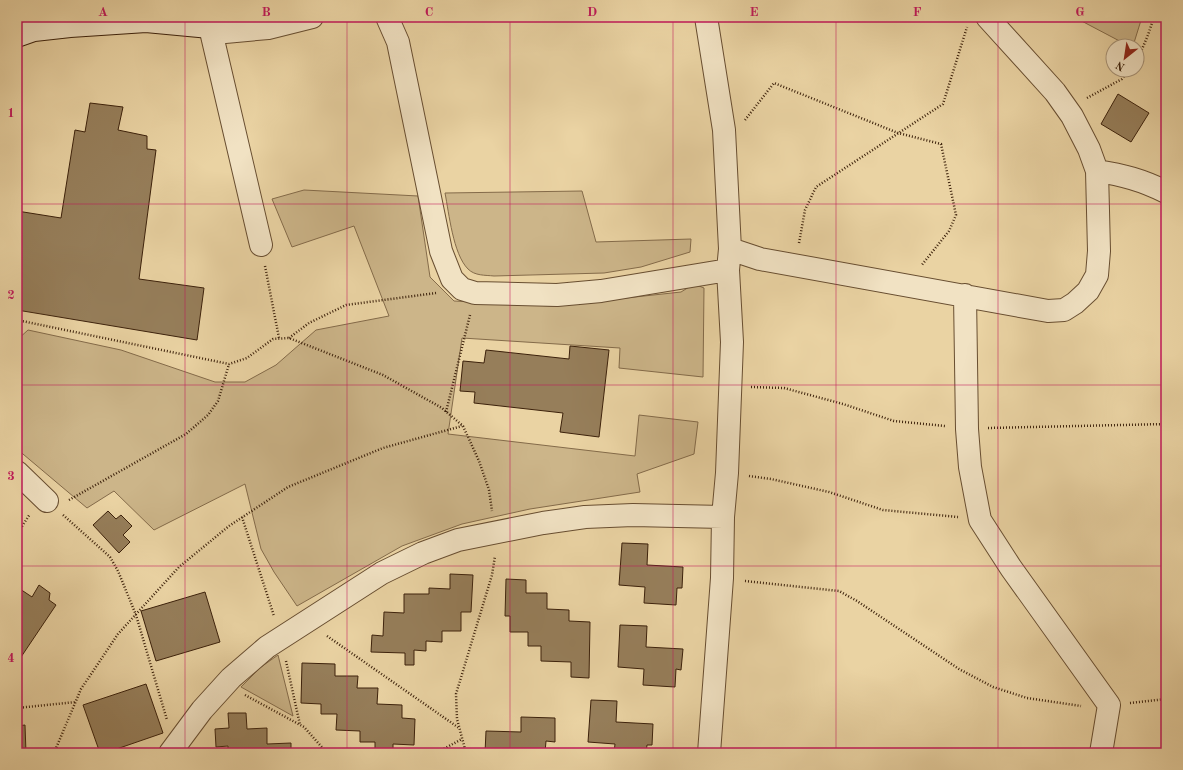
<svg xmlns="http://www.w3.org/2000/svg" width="1183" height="770" viewBox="0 0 1183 770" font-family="'Old Standard TT',serif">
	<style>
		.green { fill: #ccb589; stroke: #846b4a }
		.building { fill: #967e5a; stroke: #3c210b }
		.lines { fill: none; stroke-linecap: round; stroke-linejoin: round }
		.street-casing { stroke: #684e31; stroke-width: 24 }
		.secondary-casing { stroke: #3c210b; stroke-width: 24 }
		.path { stroke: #3c210b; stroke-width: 2.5; stroke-dasharray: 1 2; stroke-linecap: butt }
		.street { stroke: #f1e2c3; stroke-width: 22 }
		.secondary { stroke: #f1e2c3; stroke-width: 22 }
		.grid { fill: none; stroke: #c2185b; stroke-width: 1; stroke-opacity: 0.55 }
		.neatline { fill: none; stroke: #c2185b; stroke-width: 1.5 }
		.grid-label { font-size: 13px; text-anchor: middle; font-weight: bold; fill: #c2185b }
	</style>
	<rect width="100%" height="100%" fill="#ead3a3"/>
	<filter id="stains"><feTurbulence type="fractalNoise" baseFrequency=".005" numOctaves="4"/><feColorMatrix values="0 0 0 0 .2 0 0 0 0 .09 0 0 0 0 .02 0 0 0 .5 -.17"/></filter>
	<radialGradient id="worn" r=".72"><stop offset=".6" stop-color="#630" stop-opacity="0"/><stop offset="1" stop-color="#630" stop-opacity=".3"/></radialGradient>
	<path class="green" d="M 1074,17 L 1142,17 L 1133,46 L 1129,46 Z
		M 304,190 L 418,196 L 430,277 L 454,301 L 552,306 L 681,292 L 694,284 L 704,288 L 703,377 L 619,368 L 620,348 L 462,338 L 448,434 L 635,456 L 639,415 L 698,422 L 694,454 L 637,474 L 640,492 L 530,509 L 462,524 L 402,546 L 297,606 L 274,572 L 261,549 L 245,484 L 154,530 L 114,491 L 87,508 L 17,449 L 17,340 L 28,330 L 121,350 L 215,382 L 245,382 L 276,365 L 316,330 L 389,316 L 354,226 L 292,247 L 272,199 Z
		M 582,191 L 596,242 L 691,239 L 690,252 L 641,267 L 604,273 L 494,276 C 485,275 475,276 468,269 C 453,254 449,213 445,193 Z
		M 278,655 L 293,716 L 241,687 L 261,667 Z"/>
	<path class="building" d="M 1118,94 L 1149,113 L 1131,142 L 1101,124 Z
		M 90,103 L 123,107 L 118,130 L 147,136 L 147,149 L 156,150 L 139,279 L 204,288 L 197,340 L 17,310 L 17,211 L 61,218 L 75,130 L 85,132 Z
		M 570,346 L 609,350 L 599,437 L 560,432 L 563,413 L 474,403 L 475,392 L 460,391 L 463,361 L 484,363 L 486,350 L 569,359 Z
		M 108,511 L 116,519 L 121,515 L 132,526 L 123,535 L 130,542 L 119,553 L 93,525 Z
		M 622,543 L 648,544 L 647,565 L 683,567 L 682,588 L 677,588 L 676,605 L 644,603 L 645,587 L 619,585 Z
		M 450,574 L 473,575 L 471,612 L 461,612 L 461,631 L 442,631 L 442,642 L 426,641 L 426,651 L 414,650 L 414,665 L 405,665 L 405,653 L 371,652 L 372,635 L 383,636 L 384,612 L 404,613 L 404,594 L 429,594 L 429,588 L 450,589 Z
		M 506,579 L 526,580 L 526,593 L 547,593 L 547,609 L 569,610 L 569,621 L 590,622 L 589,678 L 571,677 L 571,662 L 541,661 L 541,646 L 528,646 L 528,632 L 510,632 L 510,616 L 505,616 Z
		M 39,585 L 50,593 L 49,600 L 56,605 L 17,663 L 17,587 L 32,597 Z
		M 205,592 L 220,642 L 156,661 L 141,611 Z
		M 620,625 L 647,626 L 646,647 L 683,649 L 681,670 L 676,669 L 675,687 L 643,685 L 644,669 L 618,667 Z
		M 302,663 L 335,664 L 335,676 L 358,676 L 357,688 L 378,688 L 377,704 L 402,705 L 402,718 L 415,719 L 414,745 L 393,744 L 393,753 L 375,753 L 375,742 L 360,742 L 360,731 L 336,730 L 337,714 L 321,714 L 321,704 L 301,703 Z
		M 146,684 L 163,733 L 105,753 L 100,753 L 83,705 Z
		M 591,700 L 617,701 L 616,722 L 653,724 L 652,745 L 647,745 L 646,753 L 614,753 L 615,744 L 588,742 Z
		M 228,713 L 246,713 L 247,729 L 267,728 L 267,744 L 291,743 L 291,753 L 228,753 L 228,746 L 216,747 L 215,729 L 229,728 Z
		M 521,717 L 555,718 L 555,742 L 546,741 L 545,753 L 485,753 L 486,731 L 521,732 Z
		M 25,725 L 26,753 L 17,753 L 17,726 Z"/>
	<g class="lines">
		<g class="street-casing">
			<path id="street" d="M 387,17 L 398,42 L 441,251 L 452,279 L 462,289 L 475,293 L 557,295 L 601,291 L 728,270
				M 706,17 L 724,130 L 730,249 L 728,270 L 732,342 L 727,473 L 723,517 L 722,578 L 709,753
				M 210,27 L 261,245
				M 210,27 L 225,32 L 268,28 L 312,17
				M 1097,171 C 1123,175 1142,180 1166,192
				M 730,249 L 760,259 L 1048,311 L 1064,310 L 1075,303 L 1088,291 L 1097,275 L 1099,251 L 1097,171 L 1089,149 L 1072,116 L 1055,92 L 987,17
				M 965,295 L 967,429 L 970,467 L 980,520 L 1011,568 L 1109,705 L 1101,753
				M 17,472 L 47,501
				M 170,753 L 202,710 L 231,678 L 267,647 L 382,573 L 423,553 L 458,540 L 543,523 L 585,517 L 633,515 L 723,517"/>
		</g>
		<g class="secondary-casing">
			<path id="secondary" d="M 17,36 L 34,30 L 70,26 L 146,21 L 210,27"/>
		</g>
		<path class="path" d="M 1137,61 L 1148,35 L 1154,17
			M 1087,98 L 1122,79 L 1129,70
			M 745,120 L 774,83 L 898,133 L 941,144 L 956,215 L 949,231 L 921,266
			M 799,243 L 805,210 L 816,187 L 943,104 L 967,27
			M 265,266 L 279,338
			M 17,320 L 229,364 L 247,358 L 273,339 L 289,338 L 383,375 L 442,408 L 463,426 L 479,461 L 489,490 L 492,511
			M 289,338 L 309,323 L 346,305 L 436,293
			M 751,387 L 784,388 L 843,404 L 894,421 L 945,426
			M 446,412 L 470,315
			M 988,428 L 1166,424
			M 749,476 L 771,479 L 829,492 L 883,510 L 958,517
			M 69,500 L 186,434 L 208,415 L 218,401 L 229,364
			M 63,515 L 110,557 L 118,571 L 136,615 L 167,720
			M 242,517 L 274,616
			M 17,534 L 30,514
			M 745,581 L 839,591 L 857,601 L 959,669 L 993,687 L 1027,698 L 1081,706
			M 327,636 L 459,728
			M 286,661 L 300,725
			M 245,695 L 304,727 L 327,753
			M 1130,703 L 1166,699
			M 17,708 L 76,702
			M 54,753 L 81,689 L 118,634 L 179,567 L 229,526 L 288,487 L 383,448 L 462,426
			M 436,753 L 462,739
			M 466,753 L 457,719 L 456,694 L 492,575 L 495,556"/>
		<use href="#street" class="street"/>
		<use href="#secondary" class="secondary"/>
	</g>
	<path class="grid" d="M 185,17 L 185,753M 347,17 L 347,753M 510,17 L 510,753M 673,17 L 673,753M 836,17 L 836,753M 998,17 L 998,753M 17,204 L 1166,204M 17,385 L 1166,385M 17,566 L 1166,566"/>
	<rect width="1183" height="770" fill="none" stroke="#ead3a3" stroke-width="44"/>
	<g transform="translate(1125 58) rotate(210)"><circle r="19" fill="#f1e2c3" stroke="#a99579"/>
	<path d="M0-3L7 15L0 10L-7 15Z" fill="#8f2418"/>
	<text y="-6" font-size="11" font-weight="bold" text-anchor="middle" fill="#3c210b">N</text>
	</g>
	<rect x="22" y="22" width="1139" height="726" class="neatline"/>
	<g class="grid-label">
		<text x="103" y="16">A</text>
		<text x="266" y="16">B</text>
		<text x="429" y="16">C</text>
		<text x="592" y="16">D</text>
		<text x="754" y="16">E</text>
		<text x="917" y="16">F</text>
		<text x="1080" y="16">G</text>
		<text x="11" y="117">1</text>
		<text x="11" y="299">2</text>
		<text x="11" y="480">3</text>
		<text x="11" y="662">4</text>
	</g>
	<rect width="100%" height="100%" filter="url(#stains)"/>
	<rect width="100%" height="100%" fill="url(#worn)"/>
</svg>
